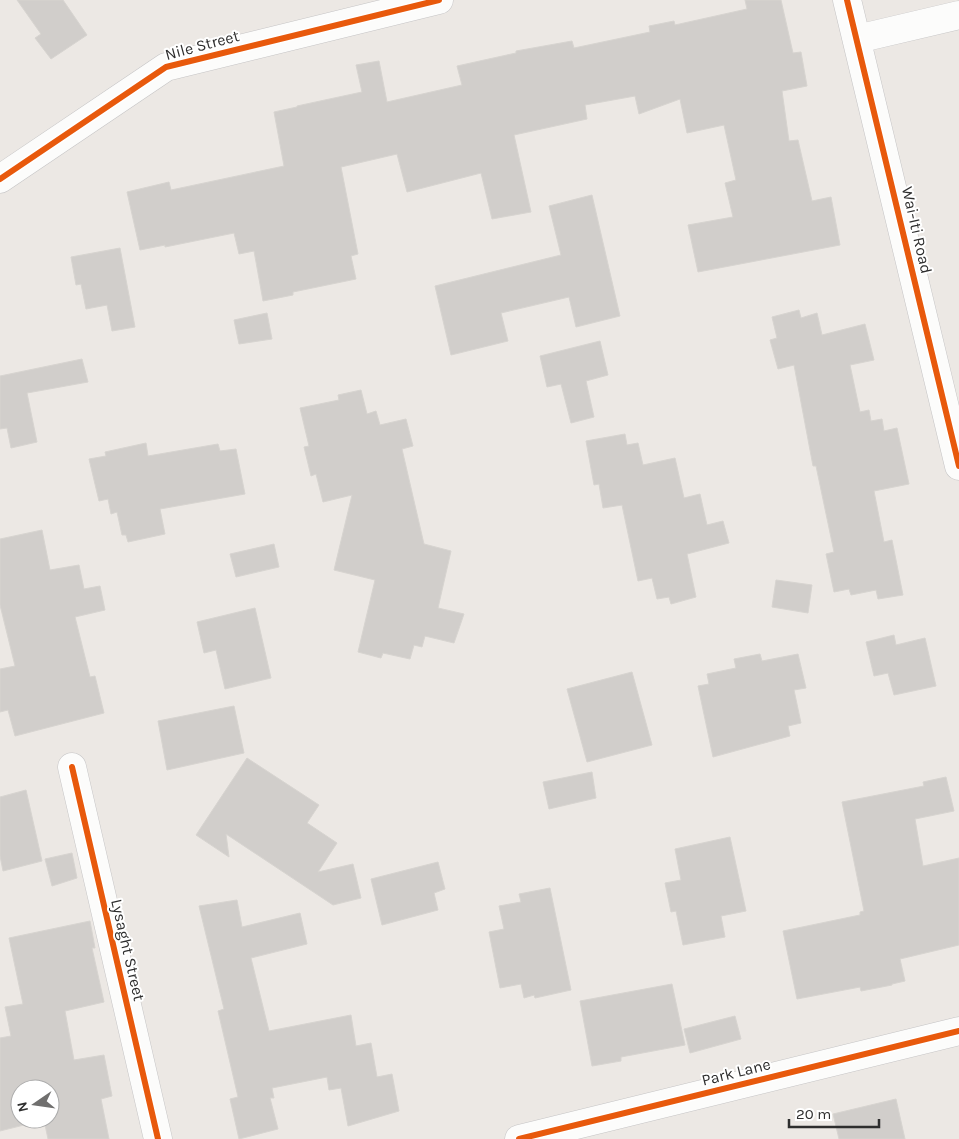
<svg xmlns="http://www.w3.org/2000/svg" width="959" height="1139" viewBox="0 0 959 1139" font-family="Karla,sans-serif">
	<style>
		.building { fill: #d1cecb; stroke: #d7d4d0; fill-rule: evenodd }
		.lines { fill: none; stroke-linecap: round; stroke-linejoin: round }
		.street-casing { stroke: #c5c4c5; stroke-width: 29 }
		.secondary-casing { stroke: #c5c4c5; stroke-width: 29 }
		.street { stroke: #fcfcfb; stroke-width: 28 }
		.secondary { stroke: #fcfcfb; stroke-width: 28 }
		.cycleway-casing { stroke: #fff; stroke-width: 9 }
		.cycleway { stroke: #e8590c; stroke-width: 6 }
		.labels { text-anchor: middle; dominant-baseline: central; stroke-width: 4; stroke-linejoin: round; paint-order: stroke }
		.street-label { font-size: 16px; fill: #2e2e2e; stroke: #fff }
	</style>
	<rect width="100%" height="100%" fill="#ece8e4"/>
	<path class="building" d="M 17,0 L 63,0 L 87,35 L 51,59 L 35,38 L 41,34 Z
		M 745,0 L 781,0 L 793,53 L 801,52 L 807,86 L 782,91 L 789,141 L 798,140 L 812,201 L 831,197 L 840,245 L 698,272 L 688,225 L 733,217 L 725,183 L 736,180 L 724,125 L 687,133 L 680,99 L 639,114 L 635,96 L 585,105 L 587,119 L 514,135 L 531,212 L 492,219 L 481,173 L 407,192 L 397,154 L 341,167 L 358,254 L 351,256 L 356,279 L 293,292 L 293,295 L 263,301 L 254,251 L 239,254 L 234,233 L 165,247 L 165,245 L 140,250 L 127,192 L 169,182 L 171,190 L 284,166 L 274,112 L 297,107 L 297,106 L 362,92 L 356,65 L 379,61 L 387,102 L 462,85 L 457,66 L 516,53 L 516,51 L 572,41 L 574,48 L 650,32 L 649,26 L 674,21 L 675,25 L 747,9 Z
		M 592,195 L 620,316 L 576,327 L 569,297 L 501,313 L 508,341 L 451,355 L 435,286 L 561,255 L 549,206 Z
		M 120,248 L 135,327 L 112,331 L 107,305 L 86,309 L 81,284 L 76,285 L 71,257 Z
		M 799,310 L 801,318 L 817,313 L 822,335 L 865,324 L 874,360 L 850,365 L 860,412 L 869,410 L 871,421 L 882,419 L 884,431 L 897,428 L 909,484 L 874,491 L 884,542 L 892,540 L 903,595 L 878,599 L 876,590 L 851,595 L 849,589 L 834,592 L 826,554 L 834,552 L 816,466 L 813,466 L 794,365 L 778,369 L 770,340 L 777,338 L 772,317 Z
		M 267,313 L 272,339 L 239,344 L 234,320 Z
		M 600,341 L 608,375 L 586,381 L 594,417 L 571,423 L 561,384 L 547,387 L 540,356 Z
		M 82,359 L 88,382 L 27,393 L 37,442 L 11,448 L 7,428 L 0,429 L 0,376 Z
		M 361,390 L 367,414 L 376,411 L 380,425 L 406,419 L 413,446 L 402,449 L 424,544 L 451,551 L 438,608 L 464,614 L 454,643 L 425,636 L 422,647 L 414,645 L 410,659 L 383,653 L 381,658 L 358,652 L 375,580 L 334,570 L 352,495 L 323,502 L 316,474 L 311,476 L 304,447 L 309,446 L 300,408 L 339,400 L 338,395 Z
		M 625,434 L 627,445 L 638,443 L 643,465 L 675,458 L 684,498 L 700,494 L 707,525 L 723,521 L 729,543 L 687,554 L 696,597 L 671,604 L 669,597 L 657,599 L 652,578 L 638,581 L 622,505 L 603,508 L 599,484 L 594,485 L 586,441 Z
		M 146,443 L 148,456 L 218,444 L 220,451 L 236,449 L 245,494 L 160,509 L 165,534 L 128,542 L 126,535 L 122,535 L 117,512 L 111,514 L 108,499 L 99,501 L 89,459 L 106,456 L 105,452 Z
		M 42,530 L 50,570 L 79,565 L 84,589 L 100,586 L 105,610 L 75,617 L 90,677 L 95,676 L 104,713 L 15,736 L 8,710 L 0,712 L 0,669 L 15,666 L 0,605 L 0,539 Z
		M 274,544 L 279,567 L 236,577 L 230,554 Z
		M 776,580 L 812,585 L 808,613 L 772,607 Z
		M 255,608 L 271,678 L 225,689 L 216,650 L 204,653 L 197,622 Z
		M 894,635 L 896,645 L 925,638 L 936,686 L 894,695 L 888,673 L 874,676 L 866,642 Z
		M 760,654 L 762,661 L 798,654 L 806,688 L 794,690 L 801,723 L 788,726 L 790,736 L 713,757 L 698,686 L 709,684 L 707,674 L 736,668 L 734,659 Z
		M 632,672 L 652,745 L 587,762 L 567,689 Z
		M 234,706 L 244,753 L 167,770 L 158,721 Z
		M 247,758 L 319,805 L 307,823 L 337,843 L 318,872 L 353,864 L 361,898 L 333,905 L 226,834 L 229,857 L 196,835 Z
		M 592,772 L 596,798 L 549,809 L 543,782 Z
		M 946,777 L 954,811 L 915,819 L 923,866 L 959,858 L 959,945 L 900,959 L 905,981 L 892,984 L 892,985 L 861,991 L 860,987 L 797,999 L 783,931 L 860,915 L 860,912 L 864,911 L 842,802 L 924,786 L 923,782 Z
		M 26,790 L 42,861 L 3,871 L 0,856 L 0,797 Z
		M 730,837 L 746,911 L 721,916 L 725,937 L 683,945 L 676,911 L 671,912 L 665,883 L 681,880 L 675,849 Z
		M 72,853 L 77,878 L 52,886 L 45,859 Z
		M 438,862 L 445,889 L 434,893 L 438,910 L 382,925 L 371,879 Z
		M 550,888 L 571,990 L 535,998 L 534,995 L 524,998 L 521,984 L 500,988 L 489,932 L 504,929 L 499,906 L 521,902 L 519,894 Z
		M 237,900 L 242,927 L 300,913 L 307,944 L 251,958 L 269,1031 L 351,1015 L 356,1046 L 371,1043 L 377,1077 L 392,1074 L 399,1111 L 348,1126 L 341,1088 L 329,1090 L 327,1077 L 272,1088 L 274,1098 L 270,1098 L 278,1129 L 239,1139 L 230,1099 L 238,1097 L 218,1011 L 224,1009 L 199,906 Z
		M 90,921 L 95,948 L 92,948 L 104,1002 L 65,1011 L 74,1060 L 104,1055 L 112,1096 L 101,1099 L 109,1139 L 48,1139 L 44,1120 L 0,1131 L 0,1038 L 11,1036 L 5,1007 L 23,1004 L 9,938 ZM 20,1089 L 50,1089 L 50,1119 L 20,1119 Z
		M 672,984 L 685,1045 L 621,1057 L 621,1061 L 592,1066 L 580,1001 Z
		M 735,1016 L 741,1039 L 690,1053 L 684,1029 Z
		M 896,1099 L 905,1139 L 839,1139 L 833,1114 Z"/>
	<g class="lines">
		<g class="street-casing">
			<path id="street" d="M 857,39 L 959,15
				M 0,179 L 166,67 L 439,0
				M 72,767 L 158,1139
				M 519,1139 L 959,1031"/>
		</g>
		<g class="secondary-casing">
			<path id="secondary" d="M 847,0 L 959,466"/>
		</g>
		<use href="#street" class="street"/>
		<use href="#secondary" class="secondary"/>
		<g class="cycleway-casing">
			<path id="cycleway" d="M 847,0 L 959,466
				M 0,179 L 166,67 L 439,0
				M 72,767 L 158,1139
				M 519,1139 L 959,1031"/>
		</g>
		<use href="#cycleway" class="cycleway"/>
	</g>
	<g class="labels">
		<g class="street-label">
			<text transform="translate(202 45) rotate(-15)">Nile Street</text>
			<text transform="translate(917 230) rotate(77)">Wai-Iti Road</text>
			<text transform="translate(128 950) rotate(77)">Lysaght Street</text>
			<text transform="translate(736 1072) rotate(-14)">Park Lane</text>
		</g>
	</g>
	<g transform="translate(35 1104) rotate(257)"><circle r="24" fill="#ffffff" stroke="#ababab"/>
	<path d="M0-4L9 19L0 12L-9 19Z" fill="#706f6e"/>
	<text y="-8" font-size="14" font-weight="bold" text-anchor="middle" fill="#2e2e2e">N</text>
	</g>
	<path d="M789 1119v8h90v-8" fill="none" stroke="#2e2e2e" stroke-width="2.5"/>
	<text x="796" y="1119" font-size="15" fill="#2e2e2e" stroke="#ffffff" stroke-width="4" paint-order="stroke">20 m</text>
</svg>
